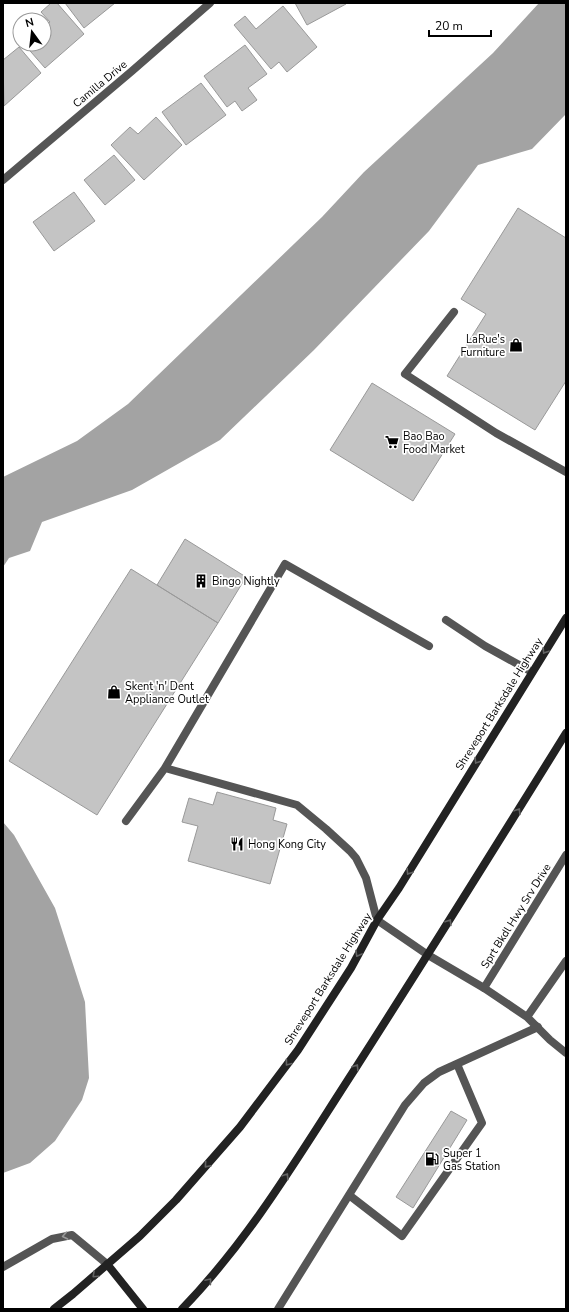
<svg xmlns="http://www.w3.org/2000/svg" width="569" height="1312" viewBox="0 0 569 1312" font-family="'Nunito Sans',sans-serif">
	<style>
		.water { fill: #a3a3a3 }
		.building { fill: #c4c4c4; stroke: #999 }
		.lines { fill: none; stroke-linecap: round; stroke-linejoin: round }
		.lane { stroke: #555; stroke-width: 8 }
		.street { stroke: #555; stroke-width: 8 }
		.secondary { stroke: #222; stroke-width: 8 }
		.oneway { stroke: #646464 }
		.oneway2 { stroke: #999 }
		.labels { text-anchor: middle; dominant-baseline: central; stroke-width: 3.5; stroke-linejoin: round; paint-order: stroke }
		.street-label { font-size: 11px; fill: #000; stroke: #fff }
		.poi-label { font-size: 11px; fill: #000; stroke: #fff; text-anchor: start }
	</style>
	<rect width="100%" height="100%" fill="#fff"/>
	<path class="water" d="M 539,3 L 566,3 L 566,114 L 532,149 L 478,165 L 429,231 L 314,350 L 220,440 L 132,490 L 42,522 L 30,551 L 9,558 L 3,567 L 3,477 L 77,441 L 128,404 L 322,217 L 364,172 L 493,53 Z
		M 3,822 L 14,835 L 55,908 L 85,1002 L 89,1078 L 82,1100 L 55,1141 L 30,1163 L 3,1173 Z"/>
	<path class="building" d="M 51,3 L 57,3 L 84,34 L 45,68 L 24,44 L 44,44 L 44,26 L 50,22 L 41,12 Z
		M 65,3 L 115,3 L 84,28 Z
		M 295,3 L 345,3 L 346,4 L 307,25 Z
		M 283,6 L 317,47 L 287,72 L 279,62 L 271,69 L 234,25 L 245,16 L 256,29 Z
		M 245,45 L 267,74 L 248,88 L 257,100 L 242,111 L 235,101 L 227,107 L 204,76 Z
		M 19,47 L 41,73 L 4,106 L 3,60 Z
		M 201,83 L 226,115 L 186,145 L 162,112 Z
		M 156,117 L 182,145 L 144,180 L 111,145 L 130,127 L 138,134 Z
		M 114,155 L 135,180 L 105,205 L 84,180 Z
		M 74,192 L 95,221 L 54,251 L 33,222 Z
		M 518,208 L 566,238 L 566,381 L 535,430 L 447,376 L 486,314 L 461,299 Z
		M 372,383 L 455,434 L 413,501 L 330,450 Z
		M 185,539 L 246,577 L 218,623 L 157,585 Z
		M 131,569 L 218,623 L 97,815 L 9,761 Z
		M 217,792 L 276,808 L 273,820 L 287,824 L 270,884 L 188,861 L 198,826 L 182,822 L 189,798 L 213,805 Z
		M 451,1111 L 467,1120 L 413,1208 L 396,1197 Z"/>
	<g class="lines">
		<path class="lane" d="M 454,312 L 405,374 L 496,433 L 566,472
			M 446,620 L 485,646 L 532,672
			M 165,768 L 285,564 L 429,646
			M 126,821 L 165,768 L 297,805 L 326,829 L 350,851 L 356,858 L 366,878 L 377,920
			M 484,988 L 527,1017 L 550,1040 L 566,1053
			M 527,1017 L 566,961
			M 349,1195 L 402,1236 L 482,1123 L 457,1064
			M 3,1267 L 52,1239 L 72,1235 L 107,1264
			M 278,1309 L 405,1105 L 424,1083 L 439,1072 L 538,1027"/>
		<path class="street" d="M 3,180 L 132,71 L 210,3
			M 377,920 L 428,955 L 484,988 L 566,855"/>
		<path class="secondary" d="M 107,1264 L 143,1309
			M 54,1309 L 73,1294 L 140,1236 L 176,1200 L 240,1127 L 298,1050 L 351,968 L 377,920 L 399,888 L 566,618
			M 182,1309 C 251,1238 301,1152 355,1069 C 426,958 496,846 566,733"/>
	</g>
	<defs><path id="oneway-chevron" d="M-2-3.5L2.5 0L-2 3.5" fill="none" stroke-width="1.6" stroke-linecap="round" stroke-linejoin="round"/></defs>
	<g class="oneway">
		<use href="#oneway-chevron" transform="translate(545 651) rotate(122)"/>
		<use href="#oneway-chevron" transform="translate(477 761) rotate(122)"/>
		<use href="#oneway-chevron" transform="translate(518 811) rotate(-58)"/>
		<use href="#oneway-chevron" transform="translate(409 872) rotate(122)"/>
		<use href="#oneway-chevron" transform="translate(449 922) rotate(-58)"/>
		<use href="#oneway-chevron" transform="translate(358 954) rotate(119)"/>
		<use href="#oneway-chevron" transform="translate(288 1063) rotate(127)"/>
		<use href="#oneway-chevron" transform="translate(356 1067) rotate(-57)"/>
		<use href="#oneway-chevron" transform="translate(207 1165) rotate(131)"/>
		<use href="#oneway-chevron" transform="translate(286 1176) rotate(-57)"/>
		<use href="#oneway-chevron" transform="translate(95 1275) rotate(137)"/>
		<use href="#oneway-chevron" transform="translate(209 1281) rotate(-50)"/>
	</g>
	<use class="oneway2" href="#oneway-chevron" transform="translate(65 1236) rotate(169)"/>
	<defs>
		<g id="shop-bare" transform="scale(1.08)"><path d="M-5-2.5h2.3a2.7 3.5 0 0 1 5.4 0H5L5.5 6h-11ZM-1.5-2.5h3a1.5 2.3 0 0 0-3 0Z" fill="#000" stroke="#fff" stroke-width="2.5" paint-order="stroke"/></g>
		<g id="supermarket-bare" transform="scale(1.08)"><path d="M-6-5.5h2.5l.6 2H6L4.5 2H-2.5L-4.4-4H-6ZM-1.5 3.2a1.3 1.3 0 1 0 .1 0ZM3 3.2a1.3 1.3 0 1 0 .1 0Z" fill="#000" stroke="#fff" stroke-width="2.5" paint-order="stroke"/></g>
		<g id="building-bare" transform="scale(1.08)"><path d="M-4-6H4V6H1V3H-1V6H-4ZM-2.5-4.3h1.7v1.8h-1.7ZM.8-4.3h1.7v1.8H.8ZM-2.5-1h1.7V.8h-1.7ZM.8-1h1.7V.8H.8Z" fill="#000" stroke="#fff" stroke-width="2.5" paint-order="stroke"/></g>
		<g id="restaurant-bare" transform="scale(1.08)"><path d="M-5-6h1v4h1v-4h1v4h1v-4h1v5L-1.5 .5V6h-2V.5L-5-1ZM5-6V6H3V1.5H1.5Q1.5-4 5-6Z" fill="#000" stroke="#fff" stroke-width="2.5" paint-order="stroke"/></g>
		<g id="fuel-bare" transform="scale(1.08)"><path d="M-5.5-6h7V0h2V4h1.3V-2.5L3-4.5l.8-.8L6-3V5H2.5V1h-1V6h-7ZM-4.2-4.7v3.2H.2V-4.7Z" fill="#000" stroke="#fff" stroke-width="2.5" paint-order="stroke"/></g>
	</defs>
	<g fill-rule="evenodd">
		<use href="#shop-bare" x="516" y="345"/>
		<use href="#supermarket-bare" x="392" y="442"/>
		<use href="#building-bare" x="201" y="581"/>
		<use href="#shop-bare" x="114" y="692"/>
		<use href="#restaurant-bare" x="237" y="844"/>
		<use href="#fuel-bare" x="432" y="1159"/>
	</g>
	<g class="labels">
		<g class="street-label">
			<text transform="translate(100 84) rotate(-40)">Camilla Drive</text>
			<text transform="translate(499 704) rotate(-58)">Shreveport Barksdale Highway</text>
			<text transform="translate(516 916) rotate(-58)">Sprt Bkdl Hwy Srv Drive</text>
			<text transform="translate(328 979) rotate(-58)">Shreveport Barksdale Highway</text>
		</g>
		<g class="poi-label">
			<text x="505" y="339" text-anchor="end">LaRue's<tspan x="505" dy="13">Furniture</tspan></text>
			<text x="403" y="436">Bao Bao<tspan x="403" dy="13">Food Market</tspan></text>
			<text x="212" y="581">Bingo Nightly</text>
			<text x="125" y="686">Skent 'n' Dent<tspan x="125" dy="13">Appliance Outlet</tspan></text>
			<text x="248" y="844">Hong Kong City</text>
			<text x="443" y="1153">Super 1<tspan x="443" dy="13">Gas Station</tspan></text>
		</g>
	</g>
	<rect width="569" height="1312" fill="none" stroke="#000000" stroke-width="8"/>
	<g transform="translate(32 32) rotate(345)"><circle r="19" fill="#ffffff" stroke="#999999"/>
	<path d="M0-3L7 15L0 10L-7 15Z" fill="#000000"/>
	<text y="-6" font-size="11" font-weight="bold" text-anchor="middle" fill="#000000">N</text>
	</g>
	<path d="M429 30v6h62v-6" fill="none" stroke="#000000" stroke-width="2"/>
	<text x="435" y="30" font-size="12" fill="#000000" stroke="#ffffff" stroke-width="3" paint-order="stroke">20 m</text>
</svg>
